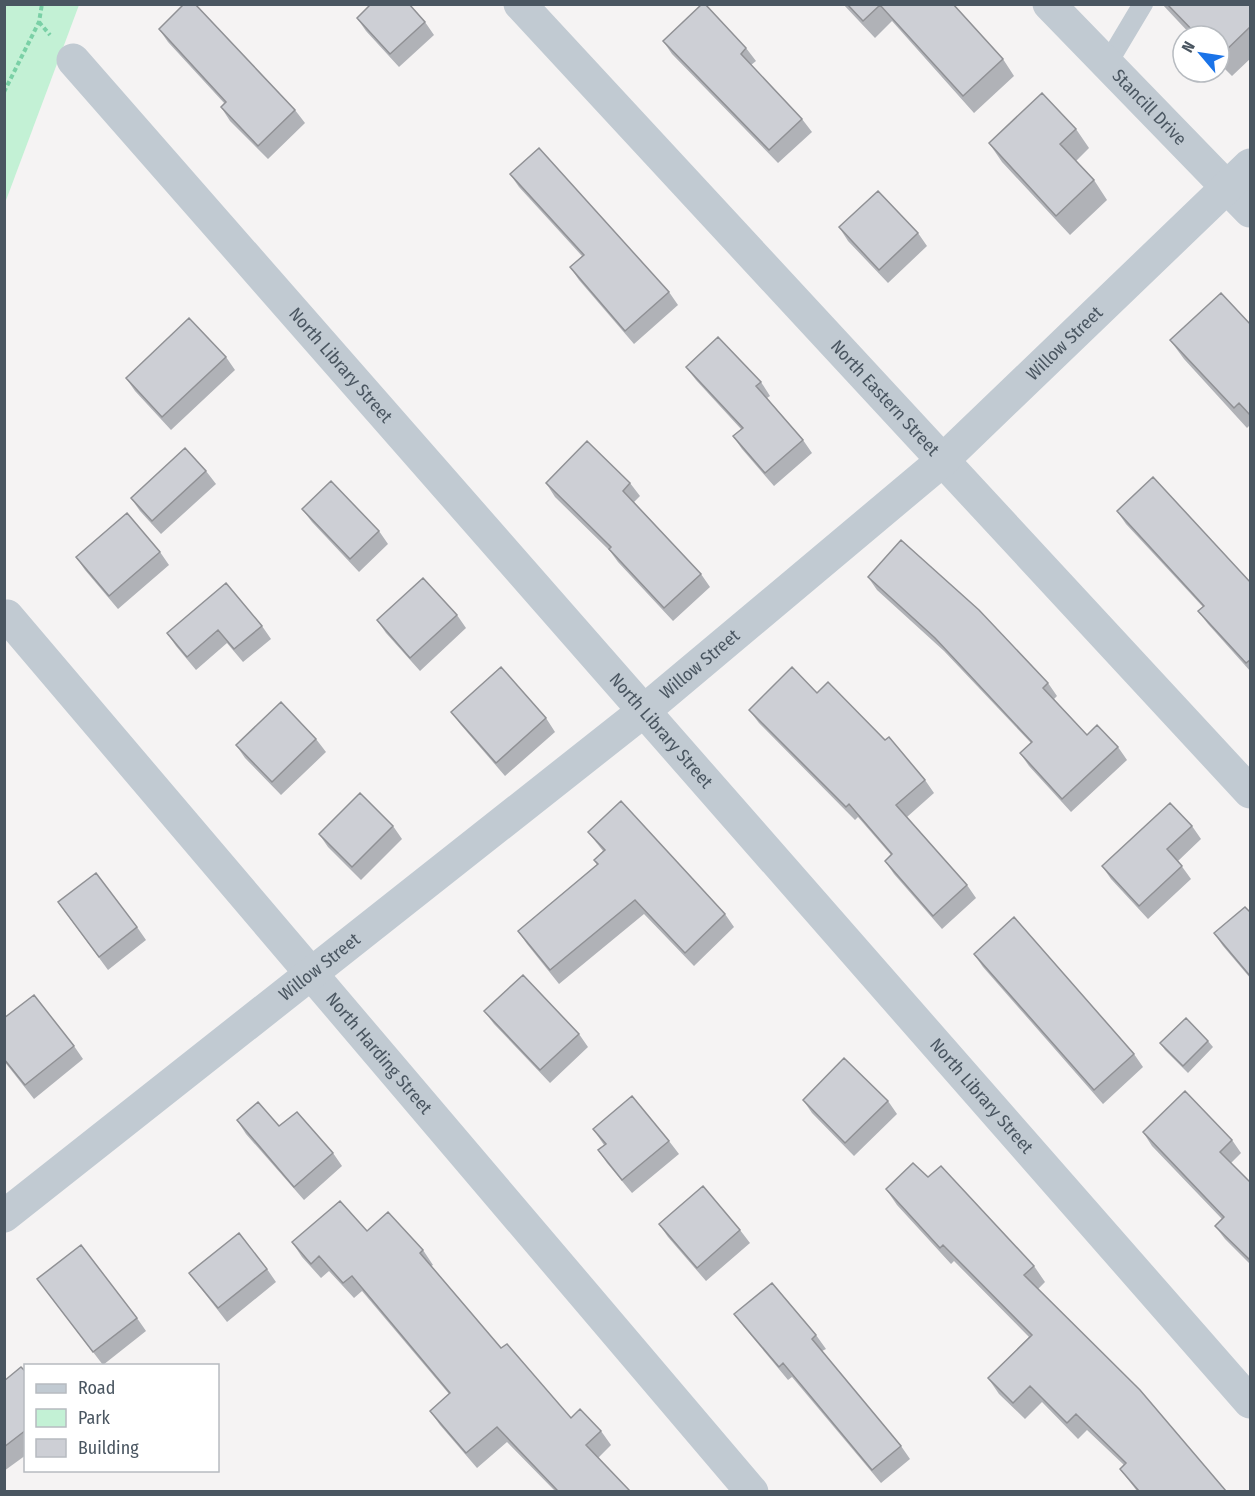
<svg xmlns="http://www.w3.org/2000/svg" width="1255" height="1496" viewBox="0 0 1255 1496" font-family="'Fira Sans Condensed',sans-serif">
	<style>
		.green { fill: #c3f1d5 }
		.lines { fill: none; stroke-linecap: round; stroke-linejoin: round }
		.path { stroke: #7ad0a6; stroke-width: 4; stroke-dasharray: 4.5 3; stroke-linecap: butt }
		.lane { stroke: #c1cad2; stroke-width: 20 }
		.street { stroke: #c1cad2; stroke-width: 33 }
		.wall { fill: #b0b2b7 }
		.building { fill: #cdcfd5; stroke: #909195; stroke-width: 1.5 }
		.labels { text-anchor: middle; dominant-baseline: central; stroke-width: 4.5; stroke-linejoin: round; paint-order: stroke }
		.street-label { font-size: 18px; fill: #4a5661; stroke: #fff }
	</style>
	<rect width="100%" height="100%" fill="#f5f3f3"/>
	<path class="green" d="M 5,5 L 79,5 L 5,203 Z"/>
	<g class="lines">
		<path class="path" d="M 39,22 L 50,35
			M 4,92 L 39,22 L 42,4"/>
		<path class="lane" d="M 1106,66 L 1143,4"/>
		<g class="street">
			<path id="s1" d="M 520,4 L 1250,792"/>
			<path id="s2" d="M 1049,4 L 1250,211"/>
			<path id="s3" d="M 73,60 L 1250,1402"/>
			<path id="s4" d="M 7,616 L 752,1492"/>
			<path id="s5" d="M 4,1216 L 645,710 L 942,461 L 1250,165"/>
		</g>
	</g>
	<path class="wall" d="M 843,4 L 953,4 L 1003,59 L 1014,76 L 974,113 L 892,21 L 875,38 Z
		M 1162,4 L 1251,4 L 1251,58 L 1232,76 L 1219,63 L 1219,36 L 1192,36 Z
		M 357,18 L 425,22 L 434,35 L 399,67 L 366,31 Z
		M 159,29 L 295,110 L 305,123 L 268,159 L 230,121 L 221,107 L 225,104 L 168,42 Z
		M 663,41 L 746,48 L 756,61 L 751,65 L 802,119 L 812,132 L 778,163 L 672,54 Z
		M 1076,129 L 1089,148 L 1076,161 L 1094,180 L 1107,200 L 1070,235 L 1002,162 L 989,143 Z
		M 510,174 L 669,292 L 678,305 L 634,344 L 579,280 L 570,267 L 582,256 L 519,187 Z
		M 839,227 L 918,233 L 927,246 L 888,283 L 848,241 Z
		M 1251,325 L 1251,424 L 1247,428 L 1184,359 L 1170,340 Z
		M 226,357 L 235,370 L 171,430 L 135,391 L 126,378 Z
		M 686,367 L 761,382 L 770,396 L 767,398 L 803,440 L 812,453 L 774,486 L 742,449 L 733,436 L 741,429 L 696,380 Z
		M 206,471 L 216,484 L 161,534 L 140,511 L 131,498 Z
		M 546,483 L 630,483 L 640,496 L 634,502 L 701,574 L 710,587 L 673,621 L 618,562 L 610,551 L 555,497 Z
		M 302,509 L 379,531 L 388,544 L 359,572 L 312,522 Z
		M 1117,511 L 1251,583 L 1251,672 L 1208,624 L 1198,611 L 1203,607 L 1126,524 Z
		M 160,552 L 169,565 L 118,609 L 85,570 L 76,557 Z
		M 868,577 L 1048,683 L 1057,696 L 1054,699 L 1087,735 L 1118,747 L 1127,760 L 1071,812 L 1029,766 L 1020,753 L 1031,743 L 944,651 L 877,590 Z
		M 457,615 L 466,628 L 420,671 L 386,633 L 377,620 Z
		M 262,626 L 271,639 L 243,662 L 227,643 L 196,670 L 176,646 L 167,633 Z
		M 817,693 L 925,780 L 934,793 L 907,817 L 967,885 L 976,898 L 942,929 L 894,874 L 885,861 L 891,855 L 858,817 L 855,820 L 759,723 L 749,710 Z
		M 451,712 L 546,718 L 555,732 L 505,776 L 461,725 Z
		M 316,739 L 326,752 L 281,795 L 245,758 L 236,745 Z
		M 393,826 L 402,839 L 361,880 L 328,847 L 319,834 Z
		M 1192,826 L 1201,839 L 1178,861 L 1191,879 L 1148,919 L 1111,879 L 1102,866 Z
		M 588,832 L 725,914 L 734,927 L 694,966 L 644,914 L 559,984 L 527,944 L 518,931 L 597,865 L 594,860 L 603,851 Z
		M 58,902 L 137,927 L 146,940 L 108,970 Z
		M 1251,913 L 1251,979 L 1223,946 L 1214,933 Z
		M 974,954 L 1134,1054 L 1143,1067 L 1103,1104 L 983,967 Z
		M 484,1011 L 579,1034 L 588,1047 L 550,1083 L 494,1024 Z
		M 4,1018 L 74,1046 L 83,1059 L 34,1099 L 4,1061 Z
		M 1208,1041 L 1213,1047 L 1188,1073 L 1165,1050 L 1160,1043 Z
		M 803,1100 L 888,1101 L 897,1114 L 854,1156 L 812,1113 Z
		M 237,1120 L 279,1126 L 333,1153 L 342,1166 L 304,1200 L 246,1134 Z
		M 593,1129 L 669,1141 L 679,1154 L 632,1193 L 607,1163 L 598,1150 L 604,1145 Z
		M 1143,1132 L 1232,1140 L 1241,1153 L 1231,1163 L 1251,1183 L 1251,1265 L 1225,1239 L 1215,1226 L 1222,1219 L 1152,1146 Z
		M 928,1177 L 1034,1266 L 1045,1282 L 1038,1289 L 1226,1491 L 1137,1491 L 1120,1469 L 1124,1465 L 1087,1430 L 1078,1439 L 1042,1402 L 1025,1419 L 999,1394 L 988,1378 L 1029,1337 L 954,1261 L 951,1264 L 897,1205 L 886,1189 Z
		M 659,1224 L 740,1230 L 750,1243 L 706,1281 L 668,1237 Z
		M 367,1231 L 423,1250 L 433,1265 L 431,1266 L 501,1348 L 571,1418 L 601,1431 L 611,1445 L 598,1458 L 555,1491 L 507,1442 L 477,1468 L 440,1425 L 430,1411 L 449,1394 L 362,1291 L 354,1298 L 329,1271 L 321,1278 L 302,1257 L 292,1242 Z
		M 267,1269 L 276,1282 L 227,1322 L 189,1273 Z
		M 37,1279 L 137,1318 L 146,1331 L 103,1365 Z
		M 734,1314 L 816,1335 L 826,1349 L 822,1351 L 901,1446 L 910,1459 L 881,1483 L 792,1377 L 788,1380 L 744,1327 Z
		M 26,1372 L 26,1455 L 4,1471 L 4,1381 Z"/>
	<path class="building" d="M 184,4 L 195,4 L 295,110 L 258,146 L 221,107 L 226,102 L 159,29 Z
		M 371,4 L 409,4 L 425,22 L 390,54 L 357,18 Z
		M 702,4 L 705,4 L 746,48 L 741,54 L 802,119 L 769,150 L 663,41 Z
		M 847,4 L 953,4 L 1003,59 L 963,96 L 880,5 L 863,21 Z
		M 1167,4 L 1251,4 L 1251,26 L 1219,57 L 1219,36 L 1198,36 Z
		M 1042,93 L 1076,129 L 1060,144 L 1094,180 L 1056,216 L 989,143 Z
		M 539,148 L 669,292 L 625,331 L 570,267 L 584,255 L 510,174 Z
		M 878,191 L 918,233 L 879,270 L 839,227 Z
		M 1221,293 L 1251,325 L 1251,416 L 1239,403 L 1234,408 L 1170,340 Z
		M 189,318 L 226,357 L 162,417 L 126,378 Z
		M 718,337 L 761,382 L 756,386 L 803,440 L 765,473 L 733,436 L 743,428 L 686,367 Z
		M 587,441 L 630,483 L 623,491 L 701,574 L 664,608 L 609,549 L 611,547 L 546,483 Z
		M 185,448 L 206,471 L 152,521 L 131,498 Z
		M 1153,477 L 1251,583 L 1251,660 L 1250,660 L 1246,663 L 1198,611 L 1204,606 L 1117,511 Z
		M 331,481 L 379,531 L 350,559 L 302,509 Z
		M 127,513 L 160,552 L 109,596 L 76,557 Z
		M 901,540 L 979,610 L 1048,683 L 1043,688 L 1087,735 L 1097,725 L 1118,747 L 1062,799 L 1020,753 L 1032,742 L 935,638 L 868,577 Z
		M 423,578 L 457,615 L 410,658 L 377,620 Z
		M 226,583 L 262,626 L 234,649 L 218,630 L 187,657 L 167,633 Z
		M 501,667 L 546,718 L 496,763 L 451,712 Z
		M 792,667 L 817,693 L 828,682 L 885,740 L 889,737 L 925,780 L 896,805 L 967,885 L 933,916 L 885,861 L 892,854 L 849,804 L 846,807 L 749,710 Z
		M 281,702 L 316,739 L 272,782 L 236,745 Z
		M 360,793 L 393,826 L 352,867 L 319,834 Z
		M 621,801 L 725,914 L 685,953 L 635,900 L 550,970 L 518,931 L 598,864 L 594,860 L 605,850 L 588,832 Z
		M 1170,803 L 1192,826 L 1167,849 L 1182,866 L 1139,906 L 1102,866 Z
		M 96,873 L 137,927 L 99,957 L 58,902 Z
		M 1245,907 L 1251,913 L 1251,977 L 1214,933 Z
		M 1014,917 L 1134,1054 L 1094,1090 L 974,954 Z
		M 523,975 L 579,1034 L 540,1070 L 484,1011 Z
		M 34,995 L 74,1046 L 25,1085 L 4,1059 L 4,1018 Z
		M 1186,1018 L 1208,1041 L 1183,1066 L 1160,1043 Z
		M 844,1058 L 888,1101 L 845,1143 L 803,1100 Z
		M 1185,1091 L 1232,1140 L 1220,1152 L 1251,1183 L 1251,1261 L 1215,1226 L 1224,1217 L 1143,1132 Z
		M 632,1096 L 669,1141 L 622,1180 L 598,1150 L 606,1144 L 593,1129 Z
		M 258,1102 L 279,1126 L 297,1112 L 333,1153 L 294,1187 L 237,1120 Z
		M 913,1163 L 928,1177 L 941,1166 L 1034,1266 L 1024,1275 L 1140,1390 L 1226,1491 L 1139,1491 L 1120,1469 L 1126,1463 L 1076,1414 L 1067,1423 L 1030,1386 L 1013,1403 L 988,1378 L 1032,1335 L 943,1245 L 940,1248 L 886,1189 Z
		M 703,1186 L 740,1230 L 697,1268 L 659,1224 Z
		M 340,1201 L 367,1231 L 388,1212 L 423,1250 L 420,1253 L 501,1348 L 507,1344 L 571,1418 L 580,1409 L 601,1431 L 586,1445 L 630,1491 L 555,1491 L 557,1490 L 497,1427 L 466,1453 L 430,1411 L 450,1393 L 352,1276 L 343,1283 L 319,1256 L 311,1264 L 292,1242 Z
		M 239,1233 L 267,1269 L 218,1308 L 189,1273 Z
		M 81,1245 L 137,1318 L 93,1352 L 37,1279 Z
		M 772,1283 L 816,1335 L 812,1339 L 901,1446 L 872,1470 L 783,1363 L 779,1367 L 734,1314 Z
		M 21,1367 L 26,1372 L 26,1430 L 4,1447 L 4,1381 Z"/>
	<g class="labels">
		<g class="street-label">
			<text stroke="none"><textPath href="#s2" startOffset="144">Stancill Drive</textPath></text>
			<text stroke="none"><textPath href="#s5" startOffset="1374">Willow Street</textPath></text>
			<text stroke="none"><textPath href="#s3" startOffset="406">North Library Street</textPath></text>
			<text stroke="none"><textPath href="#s1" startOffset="537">North Eastern Street</textPath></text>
			<text stroke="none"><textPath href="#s5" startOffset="888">Willow Street</textPath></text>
			<text stroke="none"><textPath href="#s3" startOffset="892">North Library Street</textPath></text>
			<text stroke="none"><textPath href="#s5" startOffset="402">Willow Street</textPath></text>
			<text stroke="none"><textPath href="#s4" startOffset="574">North Harding Street</textPath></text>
			<text stroke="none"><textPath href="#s3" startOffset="1378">North Library Street</textPath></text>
		</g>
	</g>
	<rect width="1255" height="1496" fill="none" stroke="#4a5661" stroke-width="12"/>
	<rect x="24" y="1364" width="195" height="108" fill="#ffffff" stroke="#b7bbc0" stroke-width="1.5"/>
	<rect x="36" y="1384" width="30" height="9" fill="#c1cad2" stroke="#b7bbc0" stroke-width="1.5"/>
	<text x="78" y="1394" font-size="18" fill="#4a5661">Road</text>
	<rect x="36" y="1409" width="30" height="18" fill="#c3f1d5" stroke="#b7bbc0" stroke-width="1.5"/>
	<text x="78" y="1424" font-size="18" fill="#4a5661">Park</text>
	<rect x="36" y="1439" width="30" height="18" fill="#cdcfd5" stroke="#b7bbc0" stroke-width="1.5"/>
	<text x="78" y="1454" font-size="18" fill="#4a5661">Building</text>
	<g transform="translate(1201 54) rotate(299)"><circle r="28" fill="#ffffff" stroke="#b7bbc0" stroke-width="1.5"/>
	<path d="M0-4.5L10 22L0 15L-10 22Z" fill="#1a73e8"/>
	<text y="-9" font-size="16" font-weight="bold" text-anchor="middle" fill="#4a5661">N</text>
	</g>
</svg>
